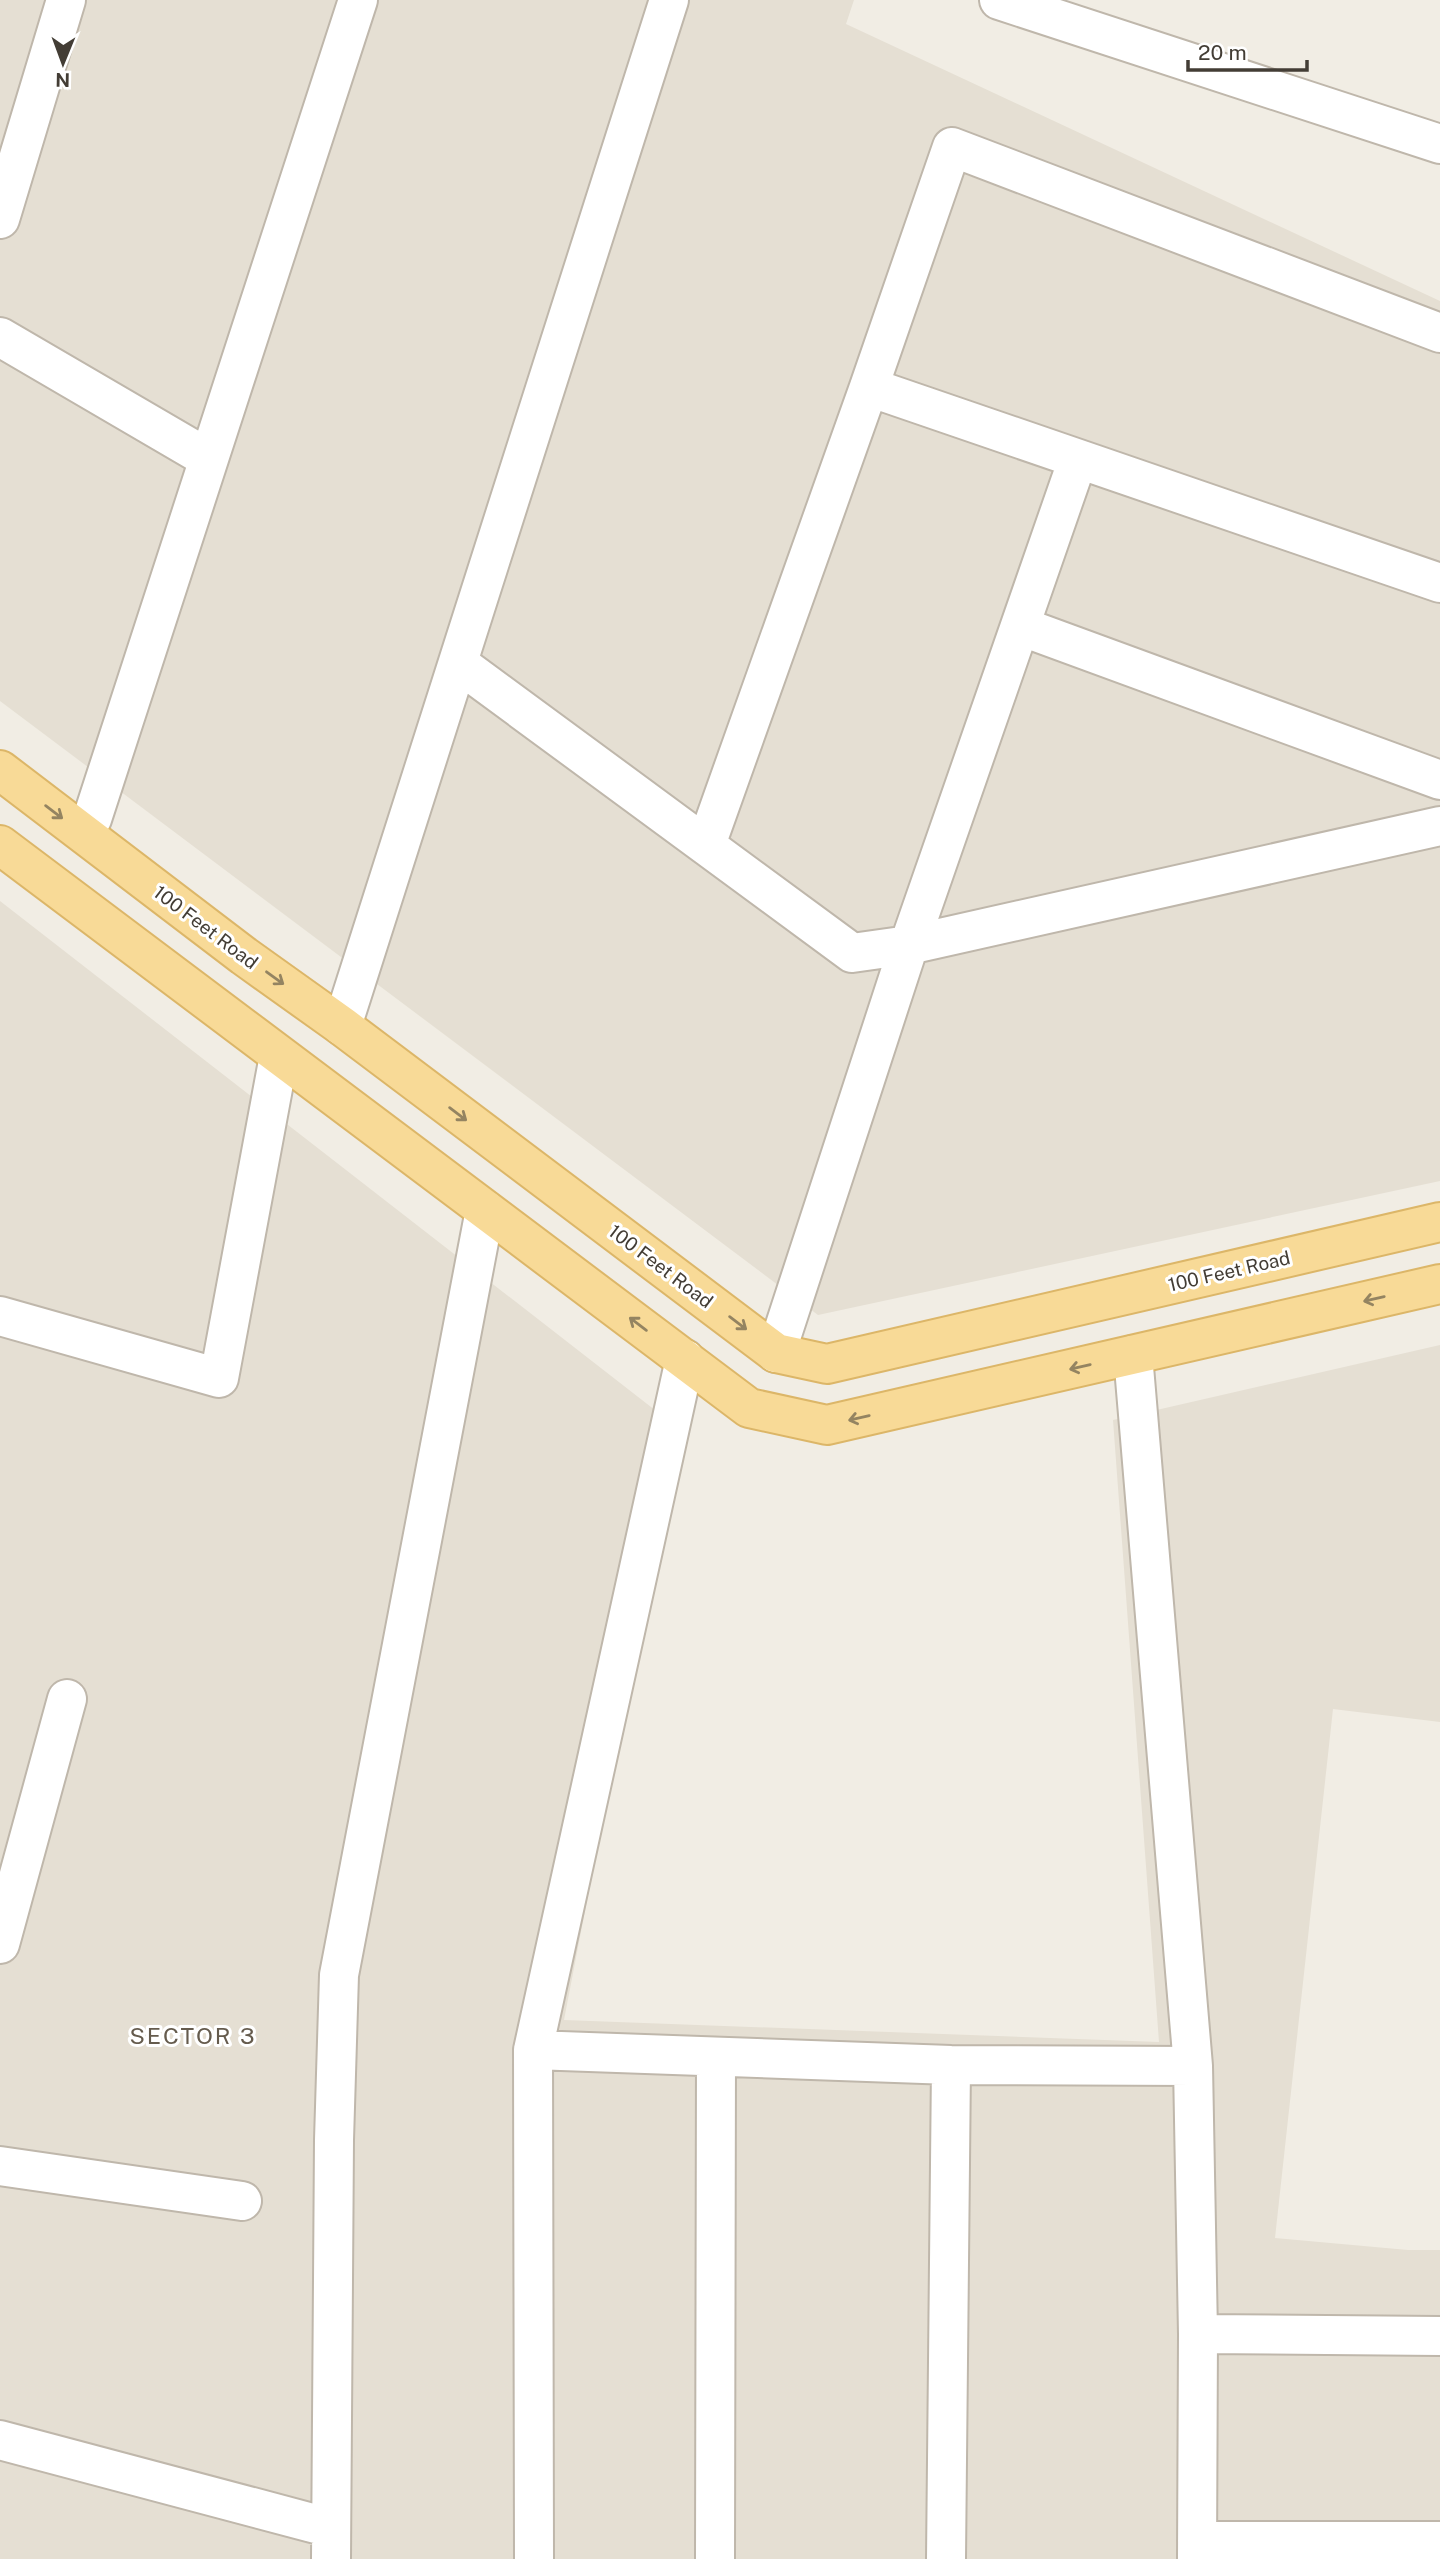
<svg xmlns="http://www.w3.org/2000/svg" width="1440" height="2559" viewBox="0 0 1440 2559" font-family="'Public Sans',sans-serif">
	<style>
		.residential { fill: #e5dfd3 }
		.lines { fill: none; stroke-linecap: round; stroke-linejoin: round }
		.minor-casing { stroke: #bfb7ab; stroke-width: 42 }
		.major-casing { stroke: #dcb668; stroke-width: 42 }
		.minor { stroke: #fff; stroke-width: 38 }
		.major { stroke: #f8da97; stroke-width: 38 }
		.oneway { stroke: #948461 }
		.labels { text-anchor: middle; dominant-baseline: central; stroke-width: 6; stroke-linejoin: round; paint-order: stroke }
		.street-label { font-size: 19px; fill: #433d35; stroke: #fff }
		.quarter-label { font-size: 23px; letter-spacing: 2px; fill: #655b4d; stroke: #fff }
	</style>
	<rect width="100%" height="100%" fill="#f1ede4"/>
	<path class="residential" d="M 0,0 L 854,0 L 846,24 L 1440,301 L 1440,1181 L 818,1315 L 0,701 Z
		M 0,901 L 678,1428 L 564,2020 L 1159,2042 L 1113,1420 L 1440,1345 L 1440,1722 L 1333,1709 L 1275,2238 L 1408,2250 L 1440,2250 L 1440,2559 L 0,2559 Z"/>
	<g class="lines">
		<g class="minor-casing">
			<path id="minor" d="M 999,0 L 1440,144
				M 0,219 L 66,0
				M 0,337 L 209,459
				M 869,387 L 1440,583
				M 1020,626 L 1440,780
				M 458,663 L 852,953 L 909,945 L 1440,826
				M 92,819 L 358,0
				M 706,845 L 869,387 L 952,147 L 1440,333
				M 342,1026 L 669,0
				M 0,1316 L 219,1378 L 279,1056
				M 776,1353 L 909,945 L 1078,459
				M 1133,1355 L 1193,2066 L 1198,2334 L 1197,2559
				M 0,1944 L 67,1699
				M 533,2050 L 951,2065 L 1193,2066
				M 0,2166 L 242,2201
				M 1198,2334 L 1440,2336
				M 0,2440 L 331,2528
				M 1197,2541 L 1440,2541
				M 331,2559 L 334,2140 L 339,1975 L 485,1210
				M 534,2559 L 533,2050 L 685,1359
				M 715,2559 L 716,2057
				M 946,2559 L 951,2065"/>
		</g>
		<g class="major-casing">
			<path id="major" d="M 0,770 L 244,956 L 342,1026 L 776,1353 L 827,1364 L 1440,1222
				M 0,845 L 749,1408 L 827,1425 L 1440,1284"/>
		</g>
		<use href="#minor" class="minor"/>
		<use href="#major" class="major"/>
	</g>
	<defs><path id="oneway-shaft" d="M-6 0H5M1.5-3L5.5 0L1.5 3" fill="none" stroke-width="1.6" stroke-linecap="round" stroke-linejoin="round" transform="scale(1.75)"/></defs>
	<g class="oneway">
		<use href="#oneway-shaft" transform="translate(54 812) rotate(37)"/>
		<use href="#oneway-shaft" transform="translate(275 978) rotate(36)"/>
		<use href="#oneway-shaft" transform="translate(458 1114) rotate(37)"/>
		<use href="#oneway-shaft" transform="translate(1374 1299) rotate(167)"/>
		<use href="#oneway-shaft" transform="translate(738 1323) rotate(37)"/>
		<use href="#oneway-shaft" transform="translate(638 1324) rotate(-143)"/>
		<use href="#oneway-shaft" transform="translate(1080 1367) rotate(167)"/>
		<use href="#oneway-shaft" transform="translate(859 1418) rotate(167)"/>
	</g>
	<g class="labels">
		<g class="street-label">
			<text transform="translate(206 927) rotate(37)">100 Feet Road</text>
			<text transform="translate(661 1266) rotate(37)">100 Feet Road</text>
			<text transform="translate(1229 1271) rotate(-13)">100 Feet Road</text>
		</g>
		<g class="quarter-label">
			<text x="193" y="2035">SECTOR 3</text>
		</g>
	</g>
	<g transform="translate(63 63) rotate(181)" stroke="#ffffff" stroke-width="5" paint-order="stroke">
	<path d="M0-5L12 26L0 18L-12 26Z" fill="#433d35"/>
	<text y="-10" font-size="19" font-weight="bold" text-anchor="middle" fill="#433d35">N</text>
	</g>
	<path d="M1188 60v10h119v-10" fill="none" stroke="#433d35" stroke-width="3.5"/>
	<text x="1198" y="60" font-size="21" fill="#433d35" stroke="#ffffff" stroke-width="5" paint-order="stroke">20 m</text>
</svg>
